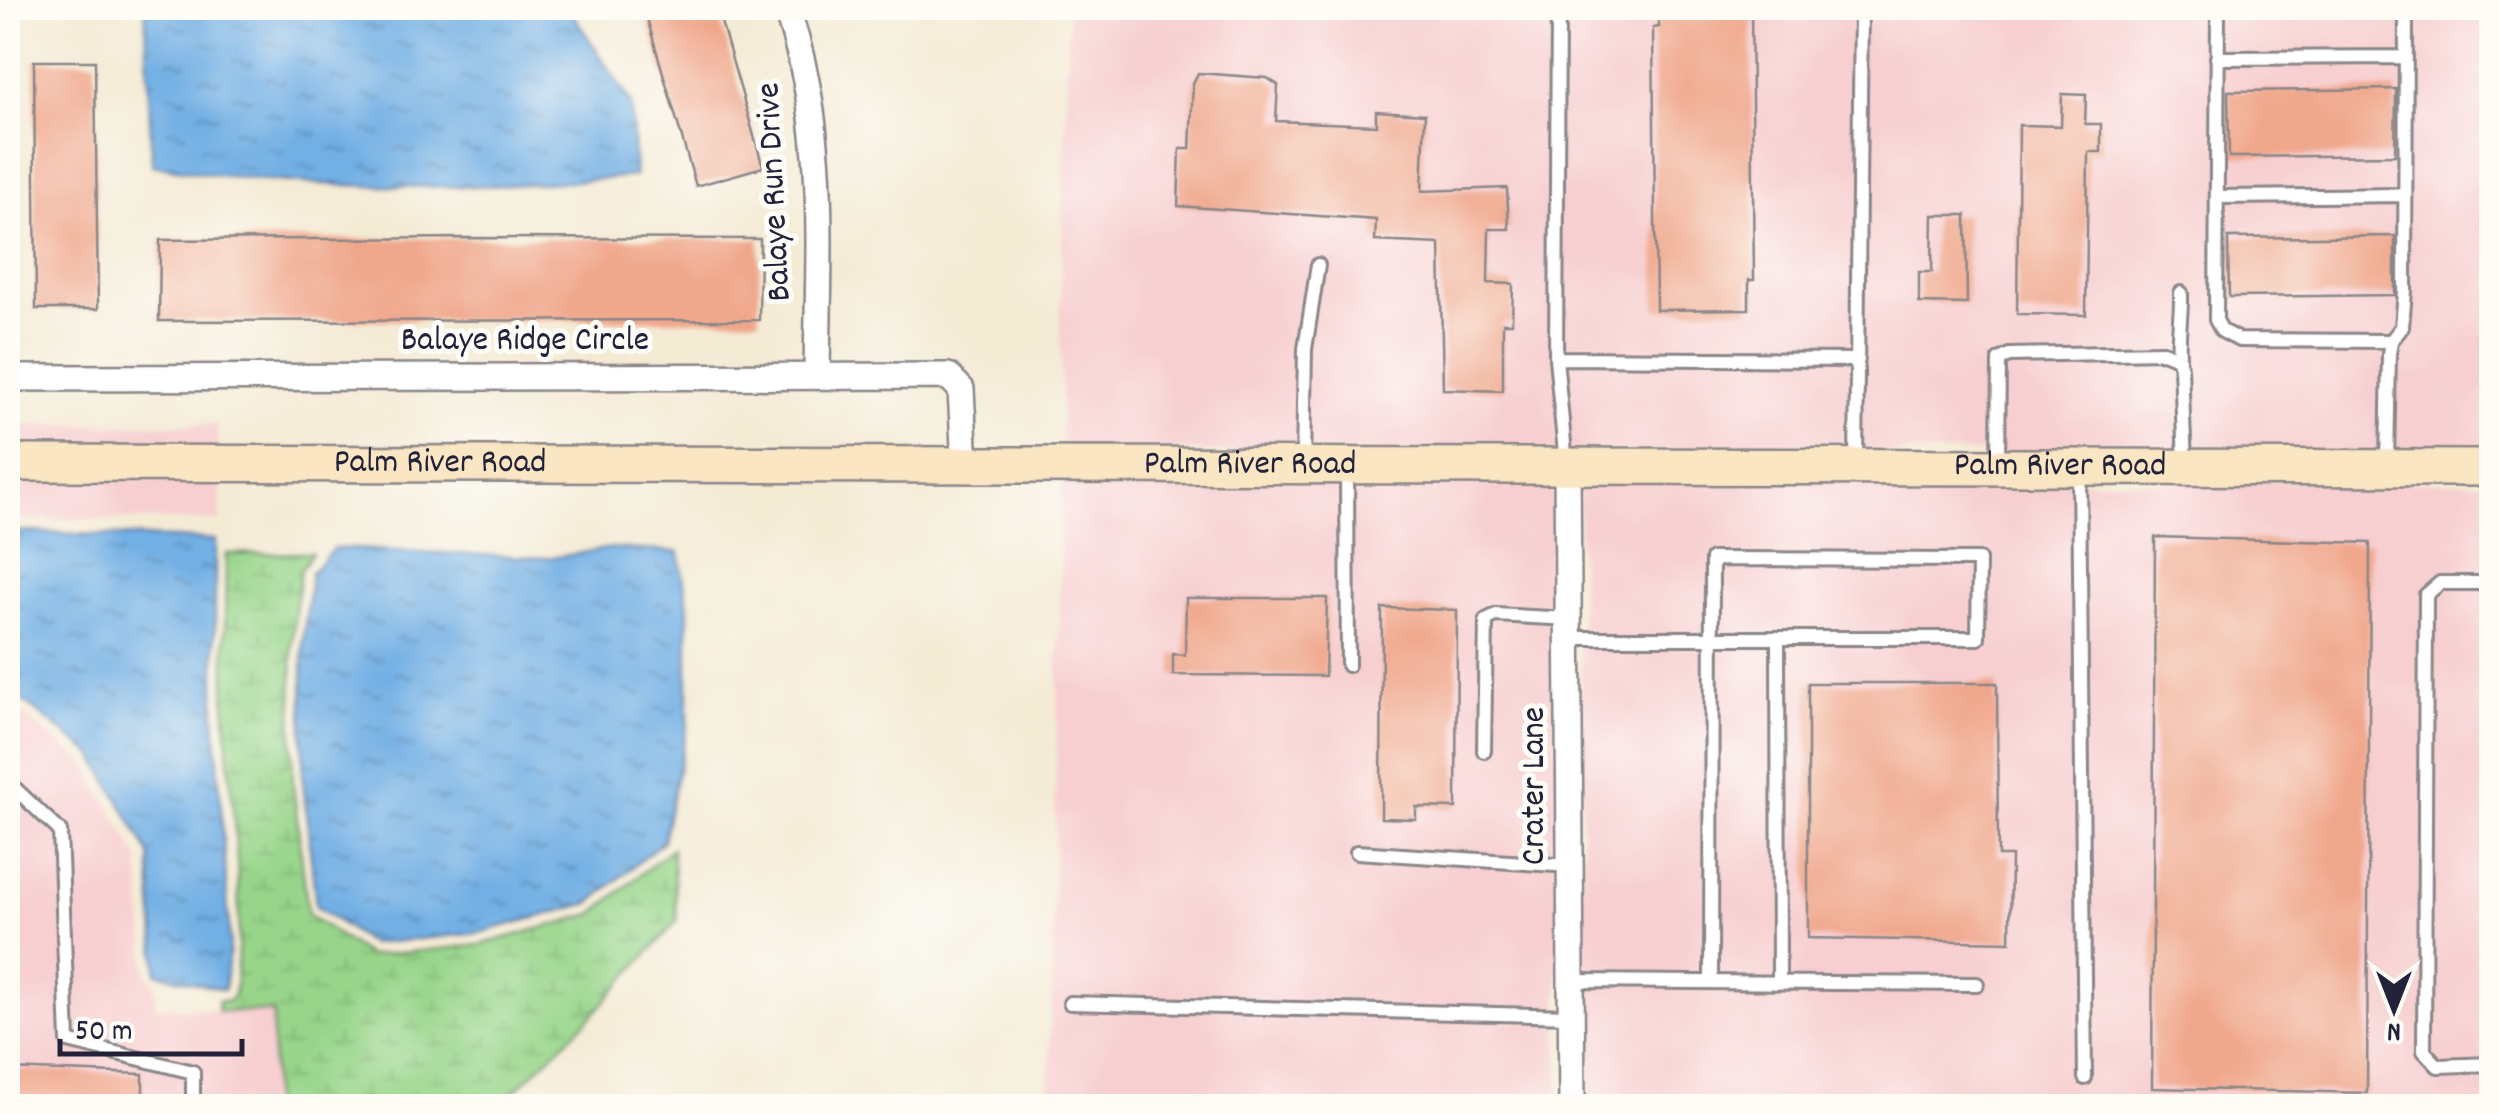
<svg xmlns="http://www.w3.org/2000/svg" width="2499" height="1114" viewBox="0 0 2499 1114" font-family="Dekko,sans-serif">
	<style>
		.built { fill: #f7cfd0 }
		.wetland { fill: url(#wetland-marsh); stroke: #5d7c62; stroke-width: 2.5 }
		.water { fill: url(#water-ripples); stroke: #4a6890; stroke-width: 2.5 }
		.building { fill: #f0a88d }
		.lines { fill: none; stroke-linecap: round; stroke-linejoin: round }
		.lane-casing { stroke: #8b8688; stroke-width: 18 }
		.street-casing { stroke: #8b8688; stroke-width: 30 }
		.secondary-casing { stroke: #8b8688; stroke-width: 40 }
		.lane { stroke: #fff; stroke-width: 12 }
		.street { stroke: #fff; stroke-width: 25 }
		.secondary { stroke: #fbe6c4; stroke-width: 35 }
		.labels { text-anchor: middle; dominant-baseline: central; stroke-width: 10; stroke-linejoin: round; paint-order: stroke }
		.street-label { font-size: 35px; fill: #22223b; stroke: #fdfcf7 }
	</style>
	<defs>
		<pattern id="wetland-marsh" width="20" height="14" patternUnits="userSpaceOnUse" patternTransform="scale(2.5)"><rect width="20" height="14" fill="#98d58a"/><path d="M1 5h8M5 5V1M11 12h8M15 12V8" fill="none" stroke="#83b778"/></pattern>
		<pattern id="water-ripples" width="26" height="14" patternUnits="userSpaceOnUse" patternTransform="scale(2.5)"><rect width="26" height="14" fill="#71afe4"/><path d="M2 4q2-2 4 0t4 0M15 11q2-2 4 0t4 0" fill="none" stroke="#5c8eba"/></pattern>
	</defs>
	<rect width="100%" height="100%" fill="#fdfcf7"/>
	<filter id="ink" filterUnits="userSpaceOnUse"><feTurbulence type="fractalNoise" baseFrequency=".01" numOctaves="2"/><feDisplacementMap in="SourceGraphic" scale="20" xChannelSelector="R" yChannelSelector="G"/><feConvolveMatrix kernelMatrix="1 2 1 2 8 2 1 2 1" color-interpolation-filters="sRGB"/></filter>
	<filter id="wash" filterUnits="userSpaceOnUse"><feTurbulence type="fractalNoise" baseFrequency=".0048" numOctaves="4" result="noise"/><feDisplacementMap in="SourceGraphic" scale="40" xChannelSelector="R" yChannelSelector="G"/><feGaussianBlur stdDeviation="2.25" result="paint"/><feColorMatrix in="noise" values="0 0 0 0 0 0 0 0 0 0 0 0 0 0 0 0 0 1.4 0 .05"/><feComposite in="paint" operator="in"/></filter>
	<g filter="url(#wash)">
		<rect width="100%" height="100%" fill="#f4ebd5"/>
		<path class="built" d="M 1069,8 L 2491,8 L 2491,454 L 1062,451 L 1060,315 Z
			M 217,424 L 218,450 L 8,449 L 8,425 Z
			M 8,478 L 219,478 L 220,521 L 8,518 Z
			M 1062,480 L 1554,480 L 1559,1106 L 1049,1106 Z
			M 1579,480 L 2491,482 L 2491,1106 L 2058,1106 L 1896,1101 L 1895,1106 L 1584,1106 Z
			M 8,703 L 86,764 L 139,859 L 147,974 L 155,985 L 155,1007 L 273,1012 L 272,1106 L 8,1106 Z"/>
		<path class="wetland" d="M 312,553 L 300,571 L 292,641 L 293,784 L 308,914 L 368,956 L 480,945 L 593,914 L 672,848 L 677,921 L 588,1020 L 499,1106 L 272,1106 L 273,1012 L 218,1011 L 218,1001 L 229,1001 L 234,995 C 247,902 231,811 226,717 C 223,663 226,608 226,554 Z"/>
		<path class="water" d="M 145,8 L 569,8 L 631,103 L 635,176 C 477,191 309,193 152,165 Z
			M 8,531 L 215,540 L 215,716 L 230,944 L 224,990 L 157,973 L 150,855 L 94,756 L 8,689 Z
			M 334,548 L 550,558 L 611,548 L 679,552 L 688,605 L 688,723 L 663,841 L 590,903 L 479,933 L 370,944 L 316,906 L 303,782 L 303,641 L 311,573 Z"/>
		<g id="blocks">
			<path class="building" d="M 644,8 L 717,8 L 763,167 L 696,186 Z
				M 1659,8 L 1751,8 L 1754,280 L 1749,280 L 1749,309 L 1656,310 L 1653,28 L 1659,27 Z
				M 34,61 L 95,61 L 98,309 L 36,309 Z
				M 1198,73 L 1267,78 L 1278,85 L 1276,121 L 1376,125 L 1376,111 L 1425,114 L 1422,191 L 1507,188 L 1509,229 L 1489,229 L 1488,283 L 1513,284 L 1512,323 L 1503,323 L 1503,391 L 1443,389 L 1440,244 L 1375,241 L 1376,220 L 1178,206 L 1180,149 L 1190,149 L 1193,83 Z
				M 2396,89 L 2395,155 L 2229,157 L 2228,91 Z
				M 2062,94 L 2086,95 L 2085,124 L 2101,124 L 2101,152 L 2088,152 L 2086,315 L 2017,314 L 2019,125 L 2061,126 Z
				M 1933,215 L 1966,215 L 1967,304 L 1919,303 L 1919,272 L 1932,272 Z
				M 2395,236 L 2395,295 L 2229,297 L 2228,238 Z
				M 468,238 L 760,239 L 759,320 L 159,321 L 160,240 Z
				M 2155,537 L 2370,543 L 2367,1093 L 2152,1088 Z
				M 1186,598 L 1327,598 L 1325,676 L 1173,675 L 1173,654 L 1185,655 Z
				M 1382,608 L 1457,610 L 1456,808 L 1416,807 L 1416,819 L 1381,818 Z
				M 1808,683 L 1997,683 L 1998,856 L 2011,856 L 2010,942 L 1808,938 Z
				M 8,1069 L 143,1074 L 143,1106 L 8,1106 Z"/>
		</g>
	</g>
	<g filter="url(#ink)">
		<use href="#blocks" fill-opacity="0" stroke="#8b8688" stroke-width="2.5"/>
		<g class="lines">
			<g class="lane-casing">
				<path id="lane" d="M 1558,8 L 1556,358 L 1566,464
					M 2218,8 L 2216,320 L 2222,331 L 2239,340 L 2391,341
					M 2217,58 L 2406,57
					M 2217,197 L 2405,195
					M 2181,293 C 2182,313 2175,354 2181,368 L 2185,464
					M 1556,358 L 1858,360
					M 1303,463 L 1305,349 L 1318,265
					M 1856,464 L 1861,8
					M 1998,465 L 1999,360 L 2009,355 L 2163,352 L 2177,358
					M 2387,465 L 2389,354 L 2391,341 L 2402,327 L 2405,291 L 2406,8
					M 1347,468 L 1348,665
					M 2079,470 L 2085,1078
					M 2492,583 L 2440,583 L 2426,595 L 2424,1051 L 2438,1066 L 2492,1064
					M 1570,638 C 1706,638 1842,638 1978,638 L 1979,560 L 1712,559 L 1711,982
					M 1778,638 L 1779,982
					M 1484,751 L 1486,620 L 1496,615 L 1570,619
					M 8,782 L 60,831 L 68,1041 L 193,1072 L 193,1106
					M 1357,852 L 1571,866
					M 1571,981 L 1977,984
					M 1070,1003 L 1571,1016"/>
			</g>
			<g class="street-casing">
				<path id="street" d="M 786,8 C 829,126 818,252 817,376
					M 8,378 L 948,376 L 961,389 L 965,465
					M 1567,466 L 1572,1106"/>
			</g>
			<g class="secondary-casing">
				<g id="secondary">
					<path id="s1" d="M 8,463 L 2492,468"/>
				</g>
			</g>
			<use href="#lane" class="lane"/>
			<use href="#street" class="street"/>
			<use href="#secondary" class="secondary"/>
		</g>
	</g>
	<g class="labels">
		<g class="street-label">
			<text transform="translate(776 192) rotate(-93)">Balaye Run Drive</text>
			<text x="525" y="342">Balaye Ridge Circle</text>
			<text stroke="none"><textPath href="#s1" startOffset="432">Palm River Road</textPath></text>
			<text stroke="none"><textPath href="#s1" startOffset="1242">Palm River Road</textPath></text>
			<text stroke="none"><textPath href="#s1" startOffset="2052">Palm River Road</textPath></text>
			<text transform="translate(1536 786) rotate(-90)">Crater Lane</text>
		</g>
	</g>
	<rect width="2499" height="1114" fill="none" stroke="#fdfcf7" stroke-width="40"/>
	<g transform="translate(2394 1009) rotate(180)" stroke="#fdfcf7" stroke-width="8" paint-order="stroke">
	<path d="M0-8L18 38L0 25L-18 38Z" fill="#22223b"/>
	<text y="-15" font-size="28" font-weight="bold" text-anchor="middle" fill="#22223b">N</text>
	</g>
	<path d="M60 1039v15h182v-15" fill="none" stroke="#22223b" stroke-width="5"/>
	<text x="75" y="1039" font-size="30" fill="#22223b" stroke="#fdfcf7" stroke-width="8" paint-order="stroke">50 m</text>
</svg>
